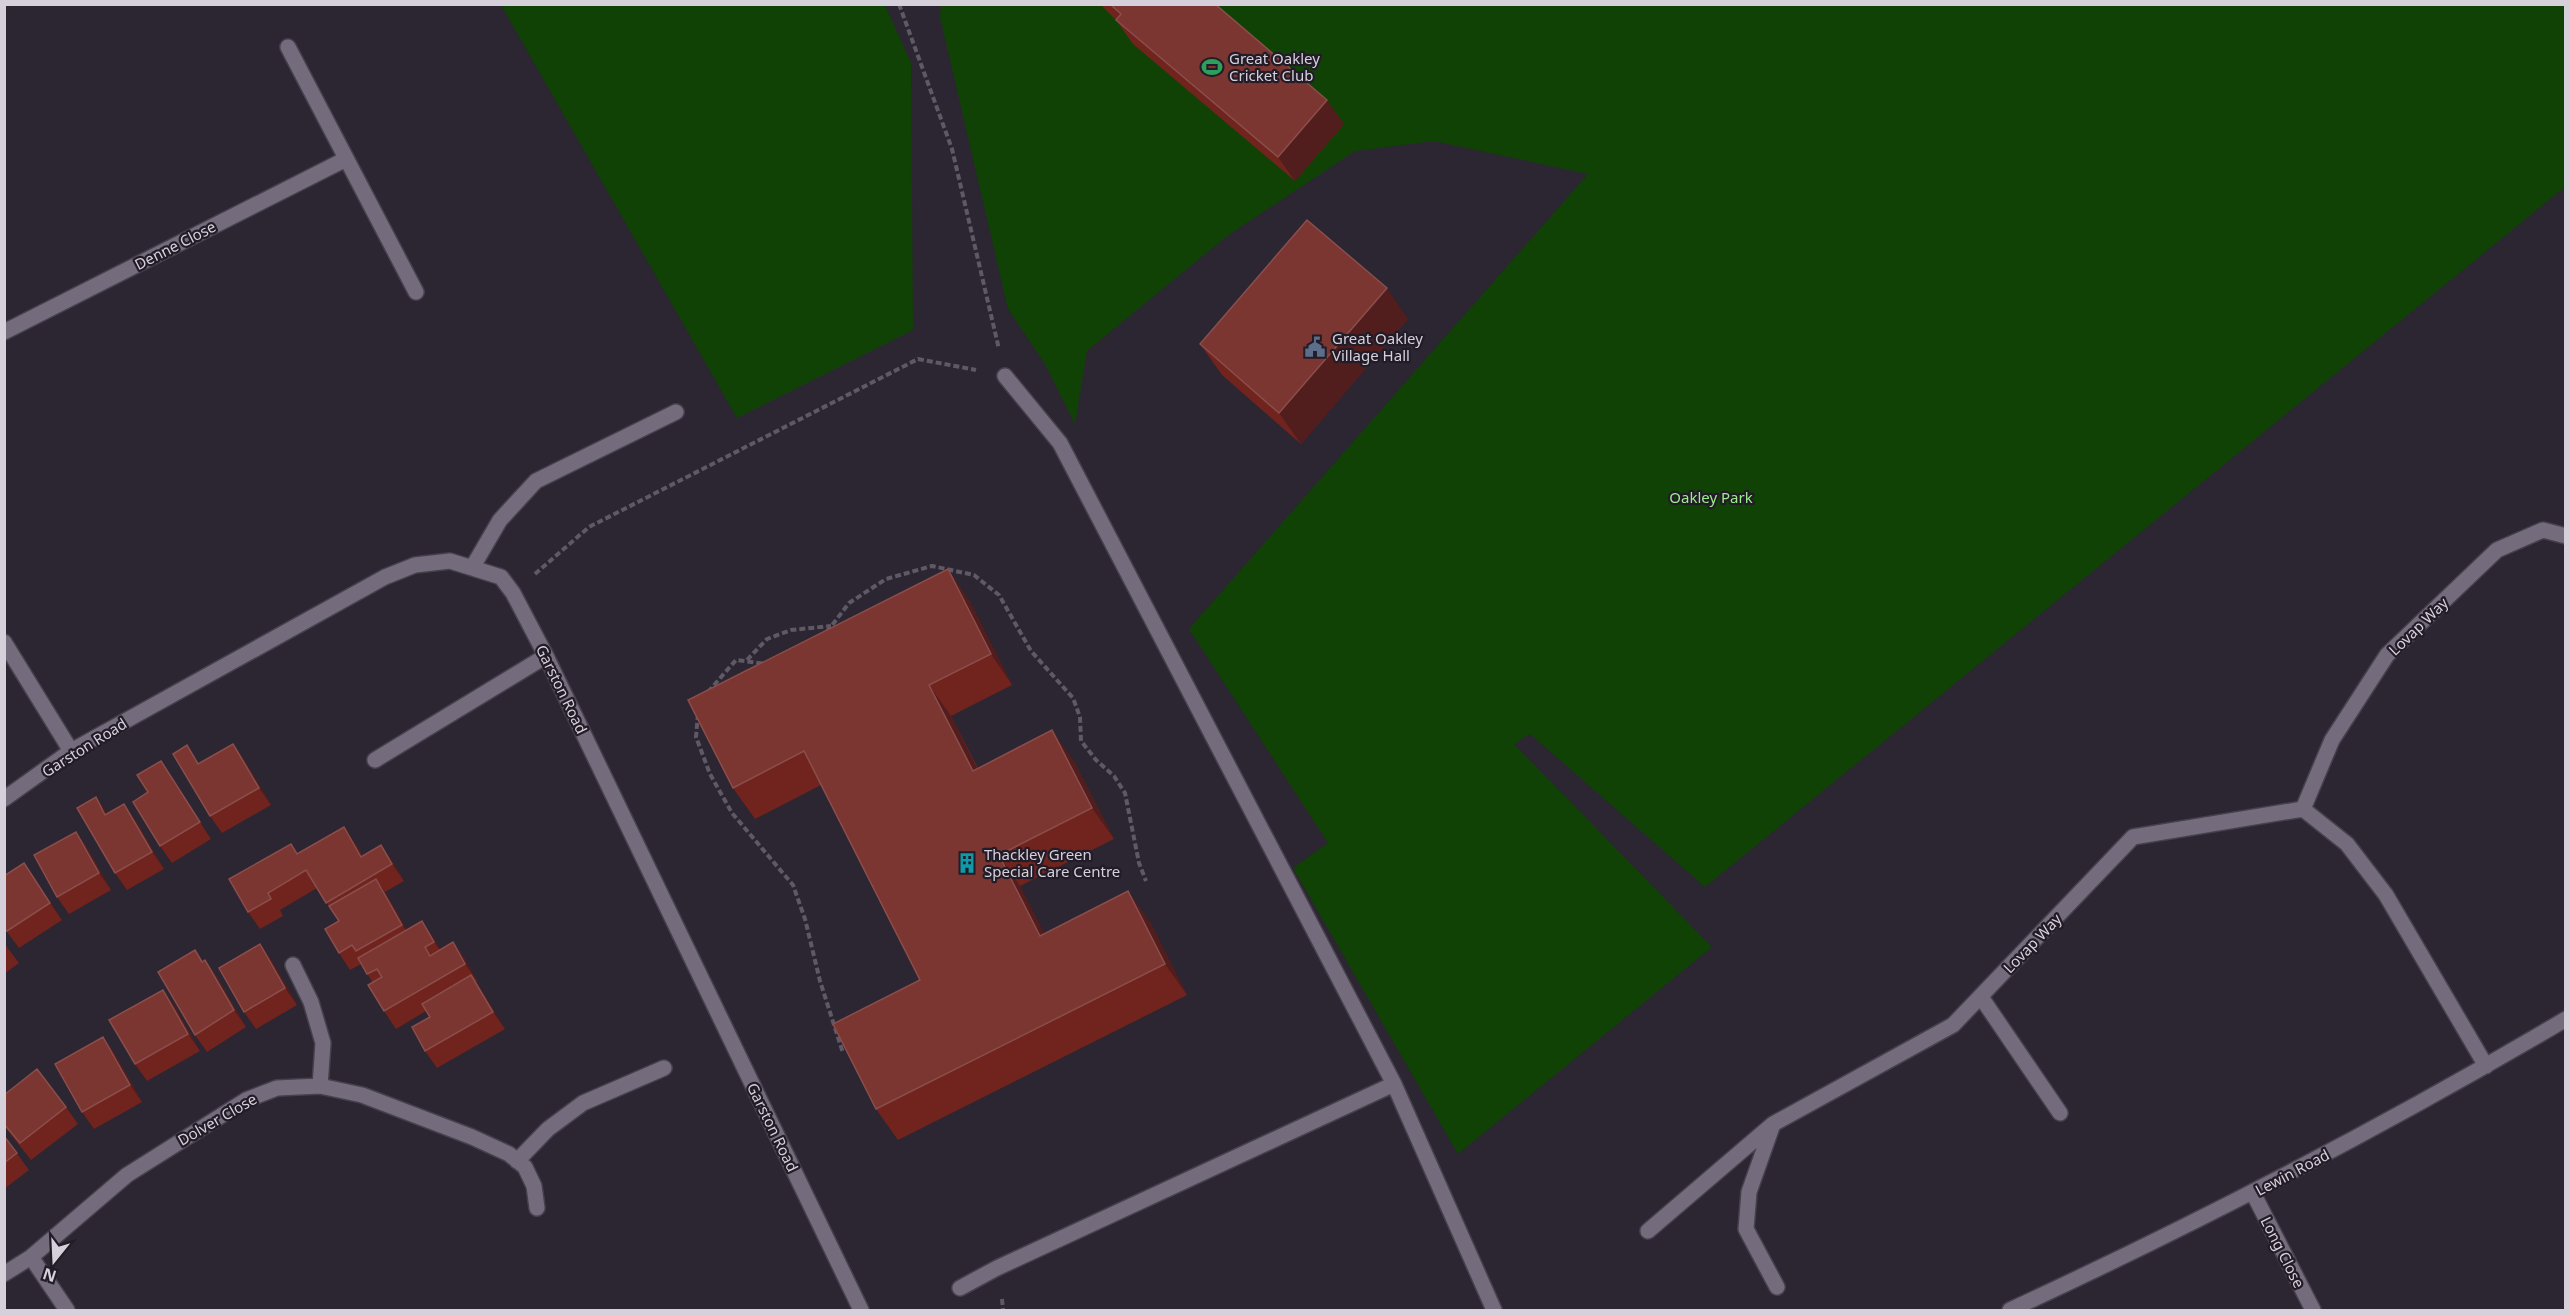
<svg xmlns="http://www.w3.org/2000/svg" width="2570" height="1315" viewBox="0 0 2570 1315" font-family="'Noto Sans',sans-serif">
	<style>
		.green { fill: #114205 }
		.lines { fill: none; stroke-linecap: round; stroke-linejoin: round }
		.minor-casing { stroke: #46404c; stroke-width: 18 }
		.path { stroke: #5f5965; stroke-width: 4; stroke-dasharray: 6 3; stroke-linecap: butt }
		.minor { stroke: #746c7c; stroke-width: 15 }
		.wall { fill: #71241d }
		.shaded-wall { fill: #511d1d }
		.building { fill: #7c3631; stroke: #8a4e4c; stroke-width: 1.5 }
		.labels { text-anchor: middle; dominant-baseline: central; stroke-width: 4.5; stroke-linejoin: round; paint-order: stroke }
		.poi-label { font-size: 15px; fill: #d5d0d9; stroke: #221c28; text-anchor: start }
		.street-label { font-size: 15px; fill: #d5d0d9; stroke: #221c28 }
		.park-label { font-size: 15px; fill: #9dec8d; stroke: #221c28 }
	</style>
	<rect width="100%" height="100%" fill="#2c2532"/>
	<path class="green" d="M 941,4 L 2565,5 L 2565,187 L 1705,887 L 1530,734 L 1514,744 L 1712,947 L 1458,1154 L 1293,868 L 1328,843 L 1189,629 L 1588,174 L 1434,141 L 1355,151 L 1227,236 L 1087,351 L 1075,424 L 1045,364 L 1008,309 L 940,17 Z
		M 501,5 L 885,5 L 911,63 L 913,330 L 737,418 Z"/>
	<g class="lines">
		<g class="minor-casing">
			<path id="minor" d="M 288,47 L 416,292
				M 4,332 L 346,159
				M 1005,376 L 1060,443 L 1394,1084 L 1494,1310
				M 472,568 L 500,520 L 536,481 L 676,412
				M 4,642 L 71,751
				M 375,760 L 546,656
				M 4,799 L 71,751 L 385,577 L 415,565 L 450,561 L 501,577 L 513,593 L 546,656 L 861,1310
				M 2303,809 L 2347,844 L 2386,895 L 2486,1066
				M 293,965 L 311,1002 L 323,1043 L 320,1086
				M 1981,997 L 2060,1113
				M 1773,1124 L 1749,1192 L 1746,1229 L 1777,1287
				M 517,1161 L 548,1129 L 583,1103 L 664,1068
				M 2253,1193 L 2313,1310
				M 1648,1231 L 1773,1124 L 1953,1025 L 2133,837 L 2303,809 L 2332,740 L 2387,655 L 2497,550 L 2543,530 L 2566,536
				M 31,1257 L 67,1310
				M 4,1274 L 31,1257 L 127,1175 L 246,1100 L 277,1088 L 320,1086 L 362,1095 L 472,1137 L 509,1154 L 525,1167 L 534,1186 L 537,1208
				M 960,1288 L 997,1268 L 1394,1084
				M 2010,1310 C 2200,1222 2385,1126 2566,1019"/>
		</g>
		<path class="path" d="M 899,4 L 952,149 L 999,349
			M 535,574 L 589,527 L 918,359 L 976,370
			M 827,632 L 849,603 L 886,579 L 932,566 L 974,575 L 999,595 L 1031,651 L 1073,698 L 1080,717 L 1081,741 L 1096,760 L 1114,776 L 1125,793 L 1139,863 L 1146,881
			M 747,660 L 767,639 L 791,630 L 831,626
			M 708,692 L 736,660 L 767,664
			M 698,714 L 696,737 L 710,774 L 732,813 L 793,885 L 805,919 L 820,981 L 843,1053
			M 1002,1299 L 1003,1310"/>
		<use href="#minor" class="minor"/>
	</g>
	<path class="wall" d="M 1100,4 L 1215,4 L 1344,124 L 1295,181 L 1133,44 L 1116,20 Z
		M 1408,319 L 1301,444 L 1222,375 L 1200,344 Z
		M 969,600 L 1012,685 L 951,716 L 978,768 L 1074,761 L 1114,839 L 1020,886 L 1044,934 L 1150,922 L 1187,995 L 898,1140 L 876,1109 L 920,980 L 821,785 L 755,819 L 733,788 Z
		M 233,744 L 245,761 L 271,805 L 222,833 L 210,816 L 200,763 Z
		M 161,761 L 211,839 L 172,863 L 160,846 L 148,792 Z
		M 96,797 L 107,814 L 136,821 L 164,869 L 127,890 L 115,873 Z
		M 76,832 L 88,849 L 111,890 L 69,914 L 57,897 Z
		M 356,844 L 363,856 L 393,862 L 404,881 L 385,892 L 407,930 L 422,921 L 440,949 L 453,942 L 465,959 L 477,981 L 476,982 L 505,1029 L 437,1068 L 425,1051 L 430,1017 L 426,1011 L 396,1029 L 384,1011 L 373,983 L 361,964 L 350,970 L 339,953 L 339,921 L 317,888 L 280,910 L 283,916 L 260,929 L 248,912 L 298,854 Z
		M 24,863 L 62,920 L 19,948 L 4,928 Z
		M 4,943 L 19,963 L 4,974 Z
		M 260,944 L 272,961 L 297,1005 L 256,1029 L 244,1012 Z
		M 195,950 L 203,962 L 205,960 L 217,977 L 246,1027 L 207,1052 L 195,1035 Z
		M 163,990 L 175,1007 L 200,1051 L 147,1081 L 135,1064 Z
		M 103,1037 L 115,1054 L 142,1102 L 94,1129 L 82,1112 Z
		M 4,1095 L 66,1107 L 78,1124 L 31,1160 L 4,1126 Z
		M 4,1136 L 29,1170 L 4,1189 Z"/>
	<path class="shaded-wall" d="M 1327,100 L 1344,124 L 1295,181 L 1278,157 Z
		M 1387,288 L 1408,319 L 1301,444 L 1279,413 Z
		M 948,569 L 969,600 L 1012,685 L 991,654 Z
		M 929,685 L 951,716 L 994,802 L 973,771 Z
		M 1052,730 L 1074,761 L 1114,839 L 1092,808 Z
		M 233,744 L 245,761 L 271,805 L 259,788 Z
		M 161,761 L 173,778 L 211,839 L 200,822 Z
		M 96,797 L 108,814 L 105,815 Z
		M 124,804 L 136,821 L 164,869 L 152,852 Z
		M 344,827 L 356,844 L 373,874 L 361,857 Z
		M 76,832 L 88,849 L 111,890 L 99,873 Z
		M 381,845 L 393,862 L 404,881 L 392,864 Z
		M 999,855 L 1020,886 L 1062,967 L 1040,936 Z
		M 24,863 L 36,880 L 62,920 L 50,903 Z
		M 376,879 L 388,896 L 414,942 L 402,925 Z
		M 1128,891 L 1150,922 L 1187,995 L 1165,964 Z
		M 422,921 L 434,938 L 446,959 L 434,942 Z
		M 453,942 L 465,959 L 477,981 L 465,964 Z
		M 260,944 L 272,961 L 297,1005 L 285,988 Z
		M 205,960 L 217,977 L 246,1027 L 234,1010 Z
		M 471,975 L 483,992 L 505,1029 L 493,1012 Z
		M 163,990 L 175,1007 L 200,1051 L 188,1034 Z
		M 103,1037 L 115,1054 L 142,1102 L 130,1085 Z"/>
	<path class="building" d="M 1110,4 L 1215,4 L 1327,100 L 1278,157 L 1116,20 L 1121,14 Z
		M 1307,220 L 1387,288 L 1279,413 L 1200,344 Z
		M 948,569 L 991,654 L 929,685 L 973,771 L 1052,730 L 1092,808 L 999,855 L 1040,936 L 1128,891 L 1165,964 L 876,1109 L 833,1024 L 920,980 L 804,751 L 733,788 L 688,700 Z
		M 233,744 L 259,788 L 210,816 L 173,754 L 187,745 L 198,764 Z
		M 161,761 L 200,822 L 160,846 L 133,802 L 148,792 L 137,775 Z
		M 96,797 L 105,815 L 124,804 L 152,852 L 115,873 L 77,808 Z
		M 344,827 L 361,857 L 381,845 L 392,864 L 326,903 L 306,870 L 268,893 L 271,899 L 248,912 L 229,879 L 291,844 L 297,854 Z
		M 76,832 L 99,873 L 57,897 L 34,855 Z
		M 24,863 L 50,903 L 7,931 L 4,928 L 4,876 Z
		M 376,879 L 402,925 L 356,951 L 352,945 L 339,953 L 325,929 L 339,921 L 329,906 Z
		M 422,921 L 434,942 L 425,947 L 430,956 L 453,942 L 465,964 L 384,1011 L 368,985 L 382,977 L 377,969 L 367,974 L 358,958 Z
		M 260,944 L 285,988 L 244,1012 L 219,968 Z
		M 195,950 L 202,962 L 205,960 L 234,1010 L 195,1035 L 158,972 Z
		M 471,975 L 493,1012 L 425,1051 L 412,1027 L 430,1017 L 422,1004 Z
		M 163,990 L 188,1034 L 135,1064 L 109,1020 Z
		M 103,1037 L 130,1085 L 82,1112 L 55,1064 Z
		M 37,1069 L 66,1107 L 20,1143 L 4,1124 L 4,1095 Z
		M 4,1136 L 17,1153 L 4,1163 Z"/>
	<defs>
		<g id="stadium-bare" transform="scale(1.62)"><path d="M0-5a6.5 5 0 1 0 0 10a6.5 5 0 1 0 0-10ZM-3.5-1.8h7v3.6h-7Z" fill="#2e9e5b" stroke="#221c28" stroke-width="2.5" paint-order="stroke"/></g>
		<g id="civic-bare" transform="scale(1.62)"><path d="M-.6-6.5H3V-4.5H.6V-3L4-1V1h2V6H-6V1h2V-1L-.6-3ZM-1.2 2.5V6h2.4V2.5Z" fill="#5c6f8a" stroke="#221c28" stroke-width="2.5" paint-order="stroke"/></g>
		<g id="building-bare" transform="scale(1.62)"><path d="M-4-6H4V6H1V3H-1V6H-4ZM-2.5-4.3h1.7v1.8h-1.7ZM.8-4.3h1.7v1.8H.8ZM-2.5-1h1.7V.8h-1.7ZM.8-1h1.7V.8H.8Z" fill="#0f9aa8" stroke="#221c28" stroke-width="2.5" paint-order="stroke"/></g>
	</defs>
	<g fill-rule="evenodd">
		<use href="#stadium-bare" x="1212" y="67"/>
		<use href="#civic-bare" x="1315" y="347"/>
		<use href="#building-bare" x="967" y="863"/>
	</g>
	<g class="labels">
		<g class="poi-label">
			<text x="1229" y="58">Great Oakley<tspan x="1229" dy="17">Cricket Club</tspan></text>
			<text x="1332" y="338">Great Oakley<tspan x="1332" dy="17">Village Hall</tspan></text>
			<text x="984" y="854">Thackley Green<tspan x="984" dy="17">Special Care Centre</tspan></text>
		</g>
		<g class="street-label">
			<text transform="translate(175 245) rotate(-27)">Denne Close</text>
			<text transform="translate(2418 626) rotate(-44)">Lovap Way</text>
			<text transform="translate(562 689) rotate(64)">Garston Road</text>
			<text transform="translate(84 747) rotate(-32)">Garston Road</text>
			<text transform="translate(2032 943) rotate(-46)">Lovap Way</text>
			<text transform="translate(217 1119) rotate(-30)">Dolver Close</text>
			<text transform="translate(773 1127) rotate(64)">Garston Road</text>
			<text transform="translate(2292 1172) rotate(-28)">Lewin Road</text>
			<text transform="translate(2283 1252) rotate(63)">Long Close</text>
		</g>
		<g class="park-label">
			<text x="1711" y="497">Oakley Park</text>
		</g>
	</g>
	<rect width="2570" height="1315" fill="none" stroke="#d5d0d9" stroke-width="12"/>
	<g transform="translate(54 1261) rotate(198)" stroke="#221c28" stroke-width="4.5" paint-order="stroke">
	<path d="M0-4.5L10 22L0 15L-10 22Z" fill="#d5d0d9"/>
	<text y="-9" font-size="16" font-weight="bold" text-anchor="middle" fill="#d5d0d9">N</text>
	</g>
</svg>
